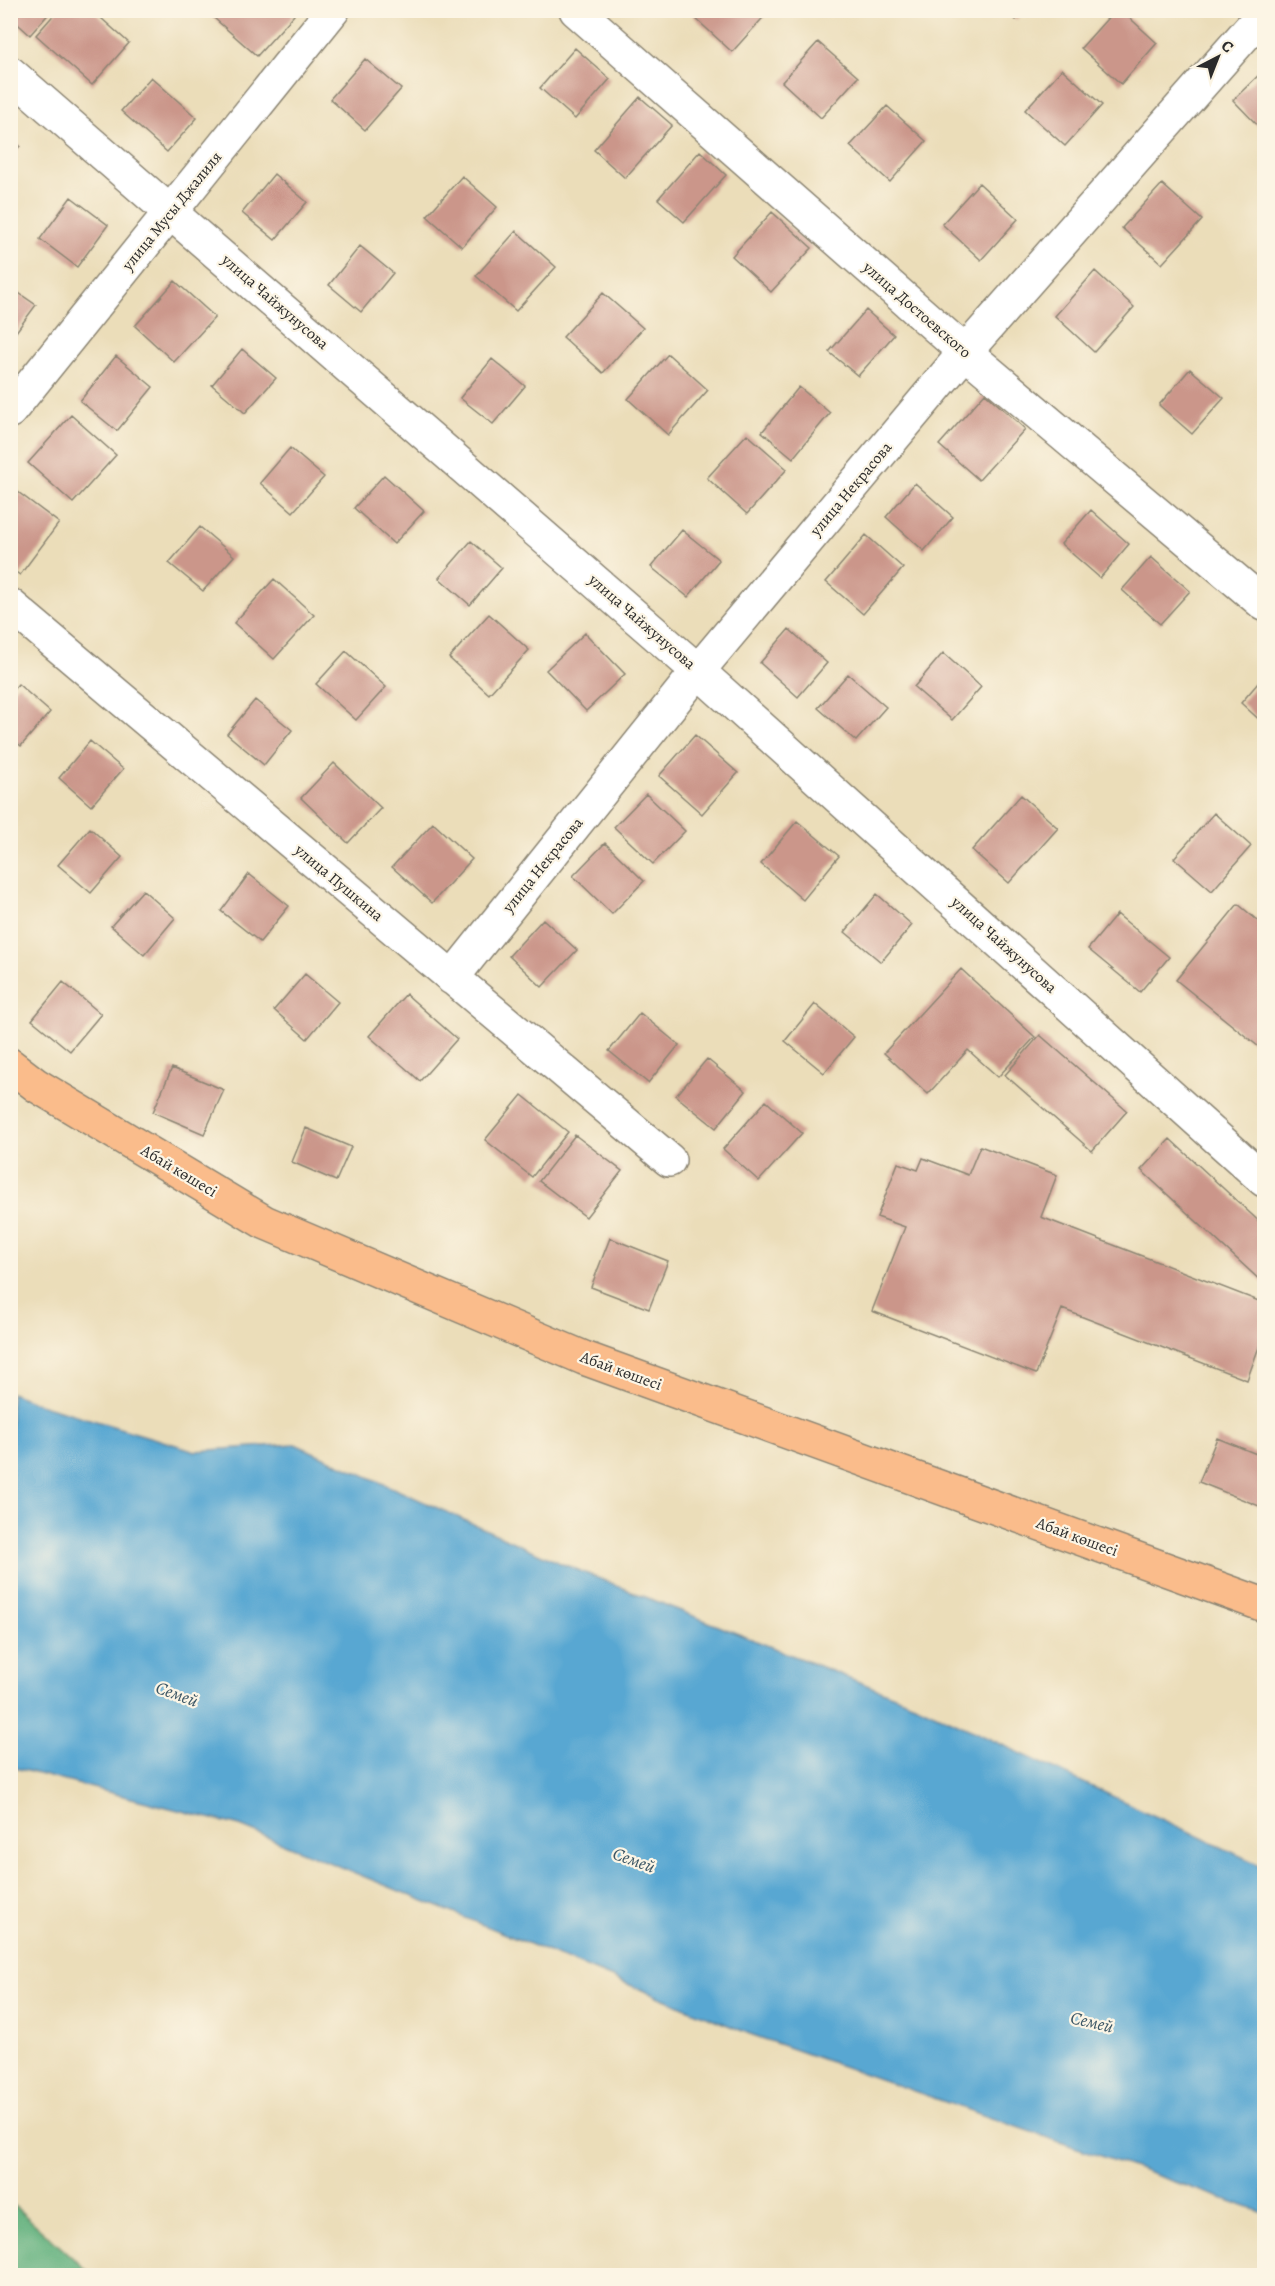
<svg xmlns="http://www.w3.org/2000/svg" width="1275" height="2286" viewBox="0 0 1275 2286" font-family="Alegreya,serif">
	<style>
		.forest { fill: #60b07d; stroke: #466e54; stroke-width: 1.5 }
		.water { fill: #58a7d2; stroke: #42697e; stroke-width: 1.5 }
		.building { fill: #cb968a }
		.lines { fill: none; stroke-linecap: round; stroke-linejoin: round }
		.minor-casing { stroke: #8b8472; stroke-width: 36 }
		.major-casing { stroke: #8b8472; stroke-width: 36 }
		.minor { stroke: #fff; stroke-width: 33 }
		.major { stroke: #fabc8b; stroke-width: 33 }
		.labels { text-anchor: middle; dominant-baseline: central; stroke-width: 4.5; stroke-linejoin: round; paint-order: stroke }
		.street-label { font-size: 16px; fill: #2b2b2b; stroke: #fcf5e5 }
		.water-label { font-size: 18px; font-style: italic; fill: #3b5665; stroke: #fcf5e5 }
	</style>
	<rect width="100%" height="100%" fill="#fcf5e5"/>
	<filter id="ink" filterUnits="userSpaceOnUse"><feTurbulence type="fractalNoise" baseFrequency=".0167" numOctaves="2"/><feDisplacementMap in="SourceGraphic" scale="12" xChannelSelector="R" yChannelSelector="G"/><feConvolveMatrix kernelMatrix="1 2 1 2 8 2 1 2 1" color-interpolation-filters="sRGB"/></filter>
	<filter id="wash" filterUnits="userSpaceOnUse"><feTurbulence type="fractalNoise" baseFrequency=".008" numOctaves="4" result="noise"/><feDisplacementMap in="SourceGraphic" scale="24" xChannelSelector="R" yChannelSelector="G"/><feGaussianBlur stdDeviation="1.35" result="paint"/><feColorMatrix in="noise" values="0 0 0 0 0 0 0 0 0 0 0 0 0 0 0 0 0 1.4 0 .05"/><feComposite in="paint" operator="in"/></filter>
	<g filter="url(#wash)">
		<rect width="100%" height="100%" fill="#ebddb9"/>
		<path class="forest" d="M 10,2203 L 11,2203 L 92,2275 L 11,2275 Z"/>
		<path class="water" d="M 11,1393 L 39,1404 L 196,1451 L 295,1444 L 560,1563 L 917,1705 L 1264,1867 L 1264,2213 L 750,2034 L 240,1826 L 11,1767 Z"/>
		<g id="blocks">
			<path class="building" d="M 10,10 L 52,10 L 30,35 L 10,17 Z
				M 58,10 L 92,10 L 129,43 L 92,85 L 36,35 Z
				M 205,10 L 289,10 L 294,15 L 257,56 Z
				M 699,10 L 770,10 L 732,52 L 693,16 Z
				M 1006,10 L 1025,10 L 1016,20 Z
				M 1115,10 L 1121,10 L 1157,43 L 1121,84 L 1081,48 Z
				M 818,42 L 858,77 L 821,118 L 782,82 Z
				M 575,48 L 610,79 L 575,119 L 540,88 Z
				M 365,59 L 401,89 L 365,130 L 330,99 Z
				M 1062,69 L 1102,105 L 1065,146 L 1025,110 Z
				M 1264,70 L 1264,132 L 1233,100 Z
				M 151,77 L 197,118 L 167,152 L 121,111 Z
				M 640,97 L 672,125 L 625,178 L 594,150 Z
				M 887,106 L 926,141 L 890,182 L 850,146 Z
				M 10,137 L 20,146 L 10,156 Z
				M 700,151 L 726,175 L 684,222 L 658,199 Z
				M 274,174 L 307,202 L 275,240 L 242,213 Z
				M 462,176 L 497,207 L 462,247 L 427,216 Z
				M 979,183 L 1018,219 L 981,260 L 942,224 Z
				M 1162,184 L 1202,220 L 1162,264 L 1122,228 Z
				M 71,197 L 108,225 L 77,267 L 40,239 Z
				M 772,212 L 812,248 L 771,292 L 732,256 Z
				M 516,231 L 556,267 L 516,311 L 476,276 Z
				M 360,246 L 393,273 L 361,312 L 329,285 Z
				M 1095,271 L 1134,307 L 1094,352 L 1055,316 Z
				M 175,281 L 215,317 L 174,362 L 135,326 Z
				M 10,287 L 36,305 L 10,340 Z
				M 603,293 L 643,328 L 603,373 L 563,337 Z
				M 866,310 L 894,335 L 858,376 L 829,352 Z
				M 242,349 L 276,378 L 245,413 L 212,385 Z
				M 668,354 L 708,390 L 668,435 L 628,399 Z
				M 116,356 L 153,387 L 117,431 L 80,401 Z
				M 492,359 L 525,386 L 493,424 L 460,398 Z
				M 1190,369 L 1224,398 L 1192,434 L 1159,405 Z
				M 799,387 L 830,413 L 793,458 L 762,432 Z
				M 985,393 L 1025,429 L 979,480 L 939,445 Z
				M 71,415 L 116,455 L 73,503 L 28,463 Z
				M 747,434 L 787,469 L 747,514 L 707,478 Z
				M 290,448 L 324,477 L 293,512 L 260,483 Z
				M 384,475 L 424,511 L 394,544 L 354,508 Z
				M 915,483 L 953,517 L 924,551 L 886,517 Z
				M 10,486 L 59,523 L 20,575 L 10,568 Z
				M 1091,510 L 1129,544 L 1100,578 L 1061,544 Z
				M 200,527 L 234,556 L 203,591 L 169,563 Z
				M 682,530 L 719,560 L 688,597 L 651,567 Z
				M 866,535 L 903,568 L 863,614 L 826,582 Z
				M 471,541 L 502,568 L 470,605 L 439,578 Z
				M 1151,557 L 1190,591 L 1160,624 L 1122,590 Z
				M 274,579 L 314,615 L 274,659 L 234,623 Z
				M 489,614 L 529,650 L 489,694 L 449,658 Z
				M 789,629 L 827,663 L 798,697 L 760,663 Z
				M 585,633 L 625,674 L 586,711 L 546,670 Z
				M 346,651 L 386,687 L 356,720 L 316,684 Z
				M 943,653 L 981,687 L 952,720 L 914,687 Z
				M 848,674 L 886,707 L 856,741 L 818,708 Z
				M 1264,676 L 1264,724 L 1241,703 Z
				M 18,684 L 50,712 L 21,746 L 10,737 L 10,693 Z
				M 255,700 L 292,730 L 264,765 L 227,734 Z
				M 695,735 L 738,773 L 702,814 L 659,776 Z
				M 90,741 L 123,769 L 91,806 L 59,778 Z
				M 334,763 L 381,808 L 348,843 L 301,798 Z
				M 646,794 L 685,831 L 653,864 L 614,827 Z
				M 1021,795 L 1058,828 L 1009,883 L 972,850 Z
				M 1214,813 L 1251,846 L 1212,891 L 1174,858 Z
				M 797,821 L 839,856 L 803,900 L 761,864 Z
				M 433,823 L 472,859 L 432,903 L 392,867 Z
				M 90,828 L 122,857 L 91,893 L 58,865 Z
				M 605,843 L 644,881 L 612,914 L 573,876 Z
				M 249,874 L 289,906 L 260,942 L 221,911 Z
				M 143,890 L 175,918 L 144,955 L 111,926 Z
				M 877,894 L 912,925 L 881,962 L 845,932 Z
				M 1238,904 L 1264,926 L 1264,1051 L 1176,980 Z
				M 1117,914 L 1169,957 L 1140,992 L 1088,949 Z
				M 543,919 L 577,950 L 542,987 L 509,956 Z
				M 961,969 L 1035,1037 L 998,1077 L 968,1050 L 928,1094 L 884,1053 Z
				M 305,974 L 338,1002 L 307,1039 L 274,1010 Z
				M 63,982 L 101,1014 L 70,1051 L 32,1020 Z
				M 406,994 L 457,1039 L 420,1081 L 369,1036 Z
				M 815,1004 L 854,1037 L 824,1073 L 785,1041 Z
				M 640,1013 L 679,1045 L 648,1083 L 609,1051 Z
				M 1040,1035 L 1127,1111 L 1092,1151 L 1005,1075 Z
				M 707,1059 L 746,1091 L 716,1128 L 676,1096 Z
				M 172,1068 L 224,1090 L 204,1134 L 153,1112 Z
				M 522,1095 L 568,1132 L 532,1177 L 485,1140 Z
				M 766,1101 L 802,1133 L 759,1181 L 723,1149 Z
				M 306,1128 L 351,1147 L 336,1181 L 292,1162 Z
				M 575,1135 L 622,1171 L 586,1217 L 539,1181 Z
				M 1170,1139 L 1264,1226 L 1264,1284 L 1141,1170 Z
				M 980,1146 L 1057,1175 L 1041,1217 L 1264,1303 L 1264,1333 L 1247,1380 L 1062,1309 L 1036,1374 L 872,1311 L 905,1227 L 877,1217 L 898,1163 L 918,1170 L 923,1158 L 968,1175 Z
				M 610,1238 L 668,1261 L 649,1309 L 591,1287 Z
				M 1217,1438 L 1264,1457 L 1264,1508 L 1199,1482 Z"/>
		</g>
	</g>
	<g filter="url(#ink)">
		<use href="#blocks" fill-opacity="0" stroke="#8b8472" stroke-width="1.5"/>
		<g class="lines">
			<g class="minor-casing">
				<path id="minor" d="M 576,10 L 965,352 L 1264,604
					M 10,73 L 698,671 L 1264,1180
					M 10,411 L 333,10
					M 10,605 L 669,1160
					M 452,978 L 698,671 L 965,352 L 1264,13"/>
			</g>
			<g class="major-casing">
				<path id="major" d="M 10,1065 L 36,1085 L 264,1222 L 584,1358 L 1264,1605"/>
			</g>
			<use href="#minor" class="minor"/>
			<use href="#major" class="major"/>
		</g>
	</g>
	<g class="labels">
		<g class="street-label">
			<text transform="translate(172 211) rotate(-51)">улица Мусы Джалиля</text>
			<text transform="translate(275 302) rotate(41)">улица Чайжунусова</text>
			<text transform="translate(917 310) rotate(41)">улица Достоевского</text>
			<text transform="translate(851 489) rotate(-50)">улица Некрасова</text>
			<text transform="translate(642 622) rotate(41)">улица Чайжунусова</text>
			<text transform="translate(543 865) rotate(-51)">улица Некрасова</text>
			<text transform="translate(339 883) rotate(40)">улица Пушкина</text>
			<text transform="translate(1004 945) rotate(42)">улица Чайжунусова</text>
			<text transform="translate(179 1171) rotate(31)">Абай көшесі</text>
			<text transform="translate(621 1371) rotate(20)">Абай көшесі</text>
			<text transform="translate(1077 1537) rotate(20)">Абай көшесі</text>
		</g>
		<g class="water-label">
			<text transform="translate(177 1694) rotate(20)">Семей</text>
			<text transform="translate(634 1860) rotate(20)">Семей</text>
			<text transform="translate(1092 2022) rotate(13)">Семей</text>
		</g>
	</g>
	<rect width="1275" height="2286" fill="none" stroke="#fcf5e5" stroke-width="36"/>
	<g transform="translate(1218 57) rotate(42)" stroke="#fcf5e5" stroke-width="4.5" paint-order="stroke">
	<path d="M0-4.5L10 22L0 15L-10 22Z" fill="#2b2b2b"/>
	<text y="-9" font-size="16" font-weight="bold" text-anchor="middle" fill="#2b2b2b">С</text>
	</g>
</svg>
